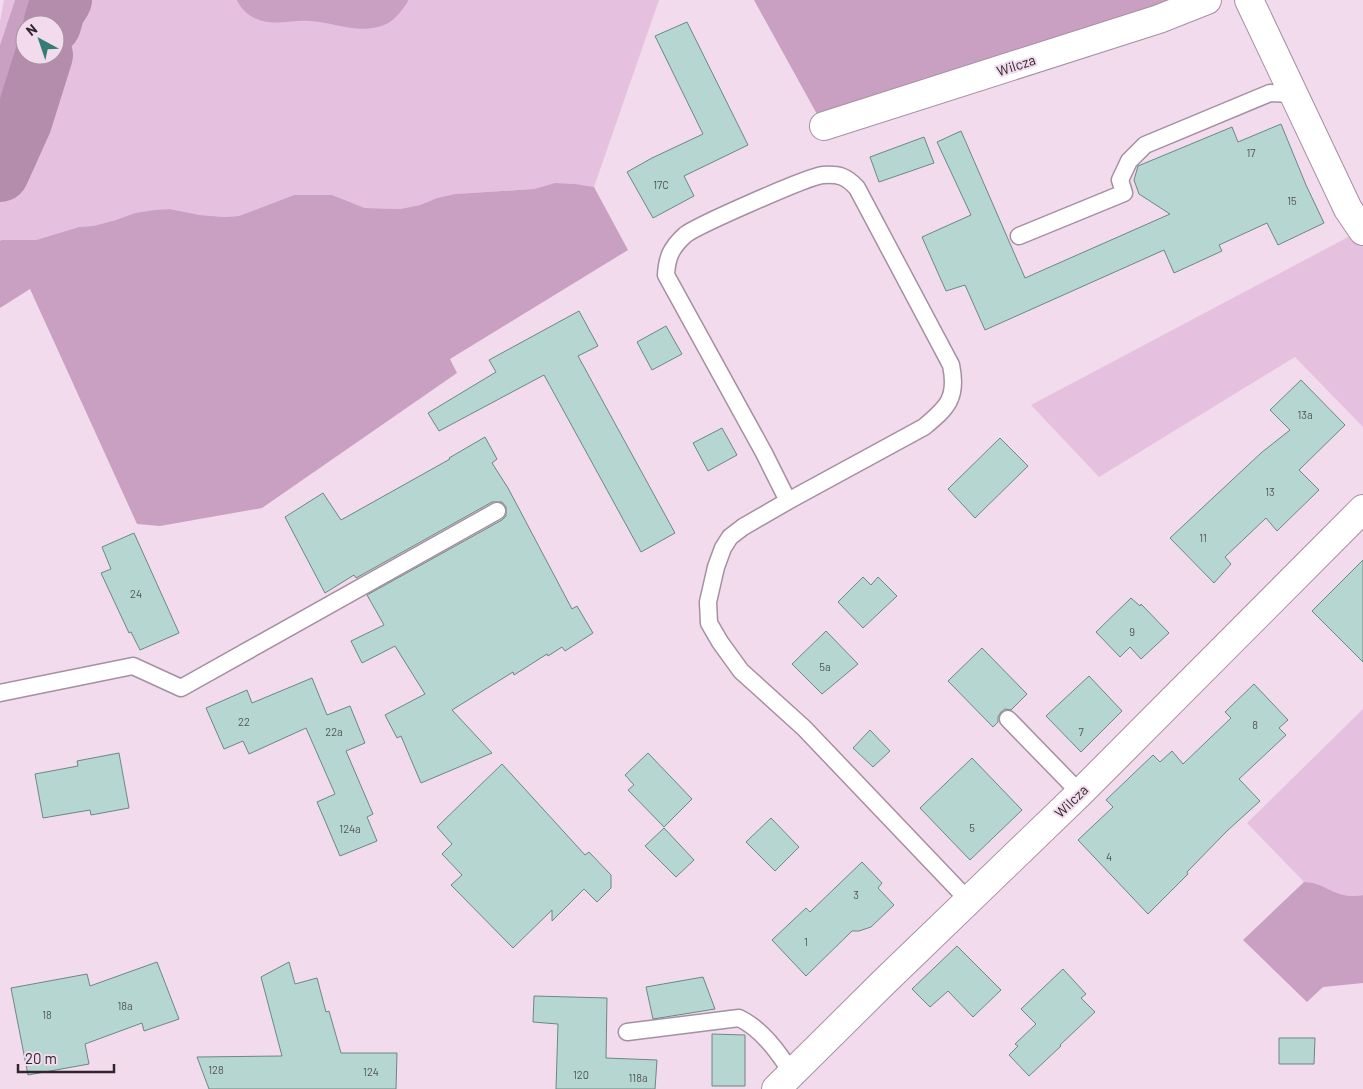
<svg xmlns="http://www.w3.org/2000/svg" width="1363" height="1089" viewBox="0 0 1363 1089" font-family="Barlow,sans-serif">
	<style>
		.green { fill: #e5c1df }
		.forest { fill: #c9a0c2 }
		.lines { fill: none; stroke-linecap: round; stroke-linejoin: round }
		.river { stroke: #b48dad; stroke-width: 58 }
		.building { fill: #b6d6d1; stroke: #6b8884 }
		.service-casing { stroke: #a590a1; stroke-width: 19 }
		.minor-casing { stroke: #a590a1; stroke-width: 30 }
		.service { stroke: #fff; stroke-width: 16 }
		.minor { stroke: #fff; stroke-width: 28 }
		.labels { text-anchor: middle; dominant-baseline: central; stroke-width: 4; stroke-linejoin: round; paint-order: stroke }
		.number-label { font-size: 11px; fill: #525357 }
		.street-label { font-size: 14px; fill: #30272e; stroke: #f2dbed }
	</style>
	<rect width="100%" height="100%" fill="#f2dbed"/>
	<path class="green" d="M 4,0 L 15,0 L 0,45 L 0,22 Z
		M 73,0 L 659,0 L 594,187 L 576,184 L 555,183 L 534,189 L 455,194 L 437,198 L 420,205 L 400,209 L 365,208 L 332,195 L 294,195 L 239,216 L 224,217 L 200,215 L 170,209 L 135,213 L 116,220 L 93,226 L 79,227 L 36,240 L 0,241 L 0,196 L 10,174 L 31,133 L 53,55 L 55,55 L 61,22 Z
		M 1352,235 L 1363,247 L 1363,427 L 1295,357 L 1099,477 L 1031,405 Z
		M 1363,709 L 1363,895 C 1333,900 1329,883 1304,882 L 1247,823 Z"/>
	<path class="forest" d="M 15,0 L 49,0 L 40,25 L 25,25 L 25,55 L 30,55 L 6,124 L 0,137 L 0,45 Z
		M 237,0 L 408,0 L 407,3 C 399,14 392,24 378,27 C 355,33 332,22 309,21 C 294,20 278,25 263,21 C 252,19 241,10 237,0 Z
		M 754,0 L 1168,0 L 1153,9 L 818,116 Z
		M 555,183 L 576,184 L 594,187 L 628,250 L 450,359 L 457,373 L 262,508 L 160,526 L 137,524 L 30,289 L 0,308 L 0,241 L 2,240 L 36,240 L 79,227 L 93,226 L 116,220 L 135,213 L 155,210 L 170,209 L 200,215 L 224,217 L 239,216 L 294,195 L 332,195 L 365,208 L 400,209 L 420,205 L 437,198 L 455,194 L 534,189 Z
		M 1304,882 C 1329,883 1333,900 1363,895 L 1363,983 L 1323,987 L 1307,1002 L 1243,940 Z"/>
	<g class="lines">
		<path class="river" d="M 52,25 L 56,11 L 63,0
			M 0,173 L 23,122 L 44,55"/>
	</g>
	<path class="building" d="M 687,22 L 748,145 L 684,176 L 694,196 L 653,218 L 627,172 L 652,158 L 703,134 L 655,36 Z
		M 1281,124 L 1306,185 L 1324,223 L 1278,245 L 1267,223 L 1219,245 L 1222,251 L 1174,273 L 1164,250 L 985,330 L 965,285 L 946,291 L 922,237 L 971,215 L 937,142 L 961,131 L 1025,278 L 1170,214 L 1139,194 L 1134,180 L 1138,166 L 1232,127 L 1238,142 Z
		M 924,137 L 934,163 L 879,182 L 870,157 Z
		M 579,311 L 598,346 L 578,356 L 675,533 L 641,552 L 544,375 L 439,431 L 428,413 L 496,372 L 489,360 Z
		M 666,326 L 682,354 L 652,370 L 637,342 Z
		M 1301,380 L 1345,425 L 1299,470 L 1319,490 L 1277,531 L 1266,518 L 1225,557 L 1231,564 L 1214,583 L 1170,538 L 1261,453 L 1290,430 L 1270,410 Z
		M 722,428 L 737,455 L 708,471 L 693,443 Z
		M 485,437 L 497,459 L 492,463 L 508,488 L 572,609 L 577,606 L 593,633 L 565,651 L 562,647 L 548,656 L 547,654 L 514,675 L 513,672 L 452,710 L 492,753 L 421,783 L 401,736 L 397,738 L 385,715 L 425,694 L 395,646 L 362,663 L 351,641 L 384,625 L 367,595 L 502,520 L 506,516 L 506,507 L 502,502 L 492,502 L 356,578 L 354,575 L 325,593 L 285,517 L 323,493 L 341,520 L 450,459 L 449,458 Z
		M 1000,438 L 1028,466 L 975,518 L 948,489 Z
		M 134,533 L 179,633 L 140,650 L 131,632 L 129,633 L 101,573 L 111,569 L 102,547 Z
		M 1363,560 L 1363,662 L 1312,611 Z
		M 863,577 L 871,585 L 878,577 L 897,596 L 863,628 L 838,602 Z
		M 1131,598 L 1140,606 L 1141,604 L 1169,633 L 1141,659 L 1130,647 L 1120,657 L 1096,632 Z
		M 826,631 L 858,664 L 822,694 L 792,664 Z
		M 982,648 L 1027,694 L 1011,710 L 1005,709 L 1001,712 L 998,717 L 998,722 L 993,727 L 948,681 Z
		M 1089,676 L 1122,711 L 1081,752 L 1046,716 Z
		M 312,678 L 327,715 L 350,706 L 365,743 L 346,751 L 373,814 L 367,817 L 377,841 L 340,856 L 317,802 L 335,794 L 306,728 L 249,754 L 243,741 L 224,749 L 206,708 L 247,690 L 252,703 Z
		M 1254,684 L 1288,720 L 1279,728 L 1286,735 L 1239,779 L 1260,801 L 1227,831 L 1187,872 L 1188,874 L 1148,914 L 1078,840 L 1113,807 L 1106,800 L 1153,755 L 1160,762 L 1172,751 L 1183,764 L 1231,718 L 1225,712 Z
		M 870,730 L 890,751 L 873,767 L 853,748 Z
		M 119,753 L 129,808 L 91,815 L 90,810 L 43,818 L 35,774 L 78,766 L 77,761 Z
		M 648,753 L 692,799 L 664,827 L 628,790 L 634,785 L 625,775 Z
		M 972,758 L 1022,810 L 970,860 L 920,808 Z
		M 502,764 L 585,855 L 589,852 L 611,875 L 611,888 L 597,902 L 584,889 L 552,921 L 552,910 L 513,948 L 451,885 L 462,875 L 442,854 L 452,844 L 437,827 Z
		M 771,818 L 799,847 L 775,871 L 746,842 Z
		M 664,828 L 694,860 L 676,877 L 645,846 Z
		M 862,862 L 882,883 L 878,888 L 894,905 L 871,927 L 859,931 L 852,931 L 806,976 L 772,940 L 806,908 L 810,912 Z
		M 957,946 L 1001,990 L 973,1017 L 948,991 L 930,1007 L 912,989 Z
		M 157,962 L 179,1019 L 144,1031 L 142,1023 L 85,1044 L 89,1064 L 28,1075 L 11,988 L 87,974 L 90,986 Z
		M 289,962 L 295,984 L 317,978 L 326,1012 L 329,1011 L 341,1053 L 397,1053 L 396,1089 L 209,1089 L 197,1057 L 282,1056 L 261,977 Z
		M 1063,969 L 1086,994 L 1081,998 L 1095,1012 L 1060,1045 L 1061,1046 L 1029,1076 L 1009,1055 L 1018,1046 L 1015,1044 L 1036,1024 L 1021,1009 Z
		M 703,977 L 715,1009 L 653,1019 L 646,987 Z
		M 534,996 L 607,998 L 606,1058 L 657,1060 L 655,1089 L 556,1089 L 558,1024 L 533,1022 Z
		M 712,1034 L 745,1035 L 745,1086 L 712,1086 Z
		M 1279,1038 L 1315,1038 L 1314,1064 L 1279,1064 Z"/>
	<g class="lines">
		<g class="service-casing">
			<path id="service" d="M 1019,236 L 1124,193 L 1120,180 L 1129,161 L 1145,145 L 1270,93 L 1293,94
				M 788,501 L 764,453 L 666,275 C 667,257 671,248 685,235 C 696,226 809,176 823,175 C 839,174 846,176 857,188 L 951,365 C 958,398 947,408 924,427 L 788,501 L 743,527 L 730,537 L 723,548 L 716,567 L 708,602 L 709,623 L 720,642 L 741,671 L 804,728 L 969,901
				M 0,693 L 133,666 L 181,688 L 497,511
				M 1008,719 L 1080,793
				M 627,1032 L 739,1018 C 762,1029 778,1052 792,1073"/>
		</g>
		<g class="minor-casing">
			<path id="minor" d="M 1249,0 L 1348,209 L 1363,231
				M 824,126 L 1159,19 L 1207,0
				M 776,1089 L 884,982 L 1080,793 L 1363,509"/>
		</g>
		<use href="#service" class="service"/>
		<use href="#minor" class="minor"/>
	</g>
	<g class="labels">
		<g class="number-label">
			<text x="1251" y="152">17</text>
			<text x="661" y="184">17C</text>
			<text x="1292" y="200">15</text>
			<text x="1305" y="414">13a</text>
			<text x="1270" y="491">13</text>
			<text x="1203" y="537">11</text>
			<text x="136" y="593">24</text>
			<text x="1132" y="631">9</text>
			<text x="825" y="666">5a</text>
			<text x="244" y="721">22</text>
			<text x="1255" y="724">8</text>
			<text x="334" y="731">22a</text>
			<text x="1081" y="731">7</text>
			<text x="972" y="827">5</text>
			<text x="350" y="828">124a</text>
			<text x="1109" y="856">4</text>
			<text x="856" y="894">3</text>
			<text x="806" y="941">1</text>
			<text x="125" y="1005">18a</text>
			<text x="47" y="1014">18</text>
			<text x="216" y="1069">128</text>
			<text x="371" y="1071">124</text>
			<text x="581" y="1074">120</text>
			<text x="638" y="1077">118a</text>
		</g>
		<g class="street-label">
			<text transform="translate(1016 65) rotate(-18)">Wilcza</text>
			<text transform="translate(1071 801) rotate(-44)">Wilcza</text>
		</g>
	</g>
	<g transform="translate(40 40) rotate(320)"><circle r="24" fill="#f2dbed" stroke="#a493a1"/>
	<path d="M0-4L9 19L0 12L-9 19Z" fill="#357c74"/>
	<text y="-8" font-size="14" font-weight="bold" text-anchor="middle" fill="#30272e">N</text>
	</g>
	<path d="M18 1064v8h96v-8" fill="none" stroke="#30272e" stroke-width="2.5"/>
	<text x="25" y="1064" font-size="15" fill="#30272e" stroke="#f2dbed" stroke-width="4" paint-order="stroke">20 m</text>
</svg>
